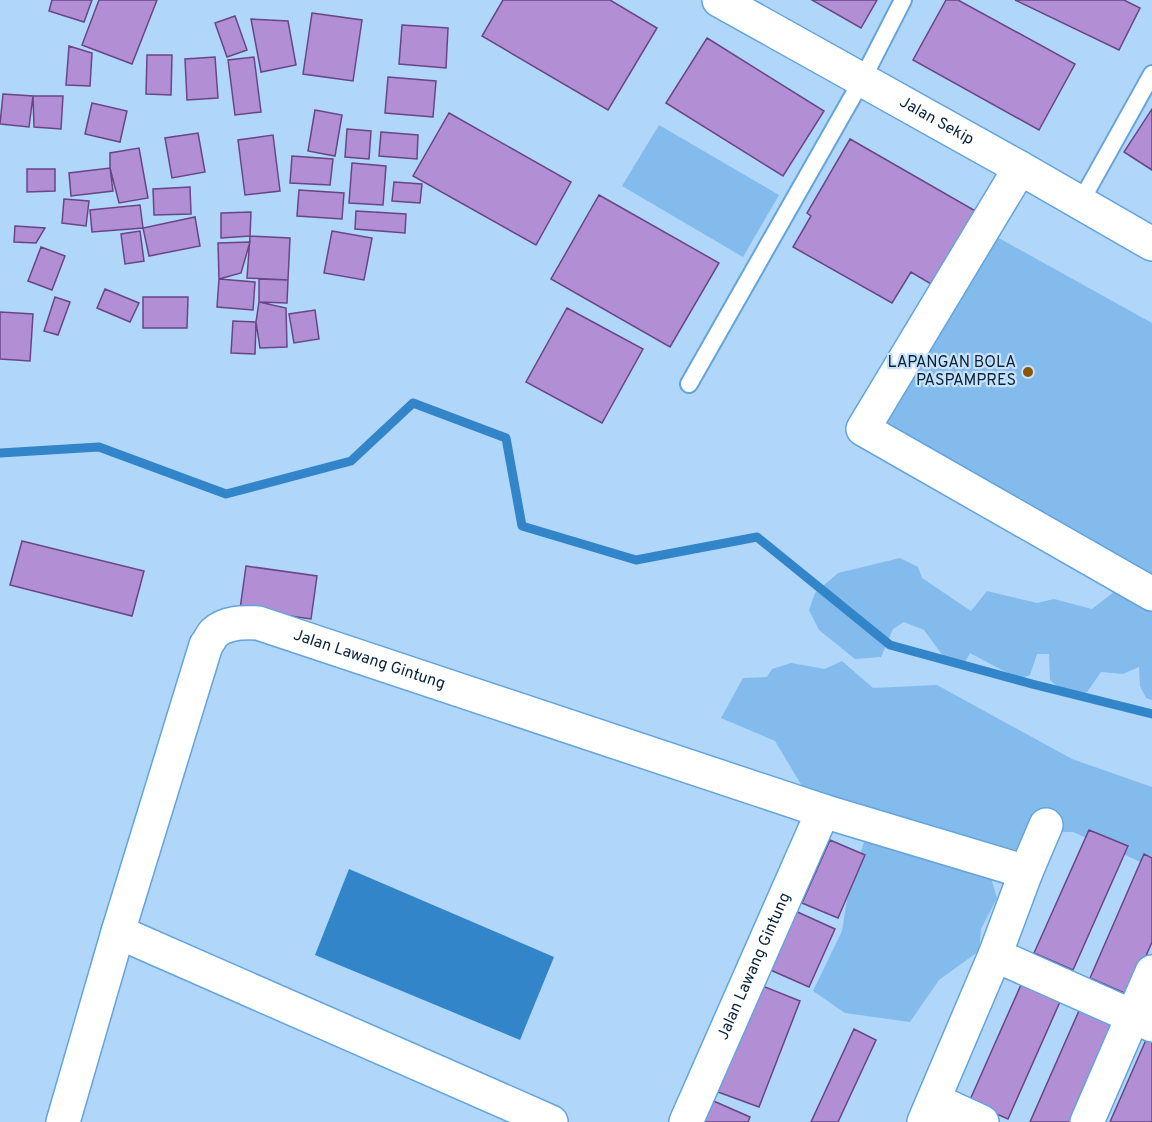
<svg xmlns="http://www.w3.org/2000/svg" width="1152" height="1122" viewBox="0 0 1152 1122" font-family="Overpass,sans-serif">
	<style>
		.green { fill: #83bbed }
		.water { fill: #3285c8 }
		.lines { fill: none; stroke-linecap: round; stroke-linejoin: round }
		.stream { stroke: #3285c8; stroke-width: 9 }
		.building { fill: #b28fd5; stroke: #684686; stroke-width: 1.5 }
		.lane-casing { stroke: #64a4dc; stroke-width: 20 }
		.street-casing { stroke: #64a4dc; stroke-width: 36 }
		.lane { stroke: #fff; stroke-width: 16 }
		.street { stroke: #fff; stroke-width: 33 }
		.poi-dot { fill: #8c5508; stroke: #c8e2f9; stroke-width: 2 }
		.labels { text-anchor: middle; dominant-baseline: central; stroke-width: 4.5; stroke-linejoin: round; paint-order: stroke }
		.street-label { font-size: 16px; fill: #082339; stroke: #c8e2f9 }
		.poi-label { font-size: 16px; fill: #082339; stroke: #c8e2f9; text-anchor: end }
	</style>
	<rect width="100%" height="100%" fill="#b0d6f9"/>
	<path class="green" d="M 659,125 L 779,195 L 743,257 L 622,186 Z
		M 988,232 L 1152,323 L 1152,700 L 1146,698 L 1140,686 L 1139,667 L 1123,674 L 1101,672 L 1087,692 L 1067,695 L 1050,680 L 1049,654 L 1037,654 L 1030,675 L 1019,679 L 970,653 L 964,664 L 946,660 L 924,630 L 904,622 L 893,629 L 881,657 L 855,659 L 819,630 L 809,610 L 815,593 L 838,573 L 900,558 L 918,567 L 922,578 L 971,611 L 987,591 L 1037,603 L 1054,599 L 1092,609 L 1139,572 L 876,420 Z
		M 842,661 L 873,688 L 937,685 L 1072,759 L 1152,787 L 1152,867 L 1073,832 L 1057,832 L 1039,867 L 985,858 L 997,898 L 981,929 L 979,951 L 939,980 L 910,1022 L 845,1013 L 813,991 L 842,931 L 848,893 L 865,839 L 835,806 L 802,786 L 775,741 L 721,718 L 743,678 L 767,677 L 772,669 L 791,663 L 825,669 Z"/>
	<path class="water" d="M 349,869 L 554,957 L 520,1040 L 315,955 Z"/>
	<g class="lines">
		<path class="stream" d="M 0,453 L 99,447 L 226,494 L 351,461 L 413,403 L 506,438 L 522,526 L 636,560 L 757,537 L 890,645 L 1032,684 L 1152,714"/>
	</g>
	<path class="building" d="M 52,0 L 92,0 L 84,22 L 49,11 Z
		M 99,0 L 157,0 L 132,64 L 82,45 Z
		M 503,0 L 610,0 L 657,28 L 608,110 L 482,36 Z
		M 812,0 L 877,0 L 861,28 Z
		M 946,0 L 958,0 L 1075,64 L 1039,130 L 913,60 Z
		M 1015,0 L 1124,0 L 1140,8 L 1119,50 Z
		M 312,13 L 362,20 L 353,81 L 303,74 Z
		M 235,16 L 247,50 L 227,57 L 215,23 Z
		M 251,19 L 288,21 L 296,65 L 261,72 Z
		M 402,25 L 448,28 L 446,68 L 399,64 Z
		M 707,38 L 824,111 L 783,176 L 666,103 Z
		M 69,46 L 92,53 L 90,86 L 66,85 Z
		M 147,55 L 172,55 L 171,95 L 146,94 Z
		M 215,57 L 218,98 L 187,100 L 185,59 Z
		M 254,57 L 261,112 L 235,115 L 228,60 Z
		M 388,77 L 436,81 L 433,117 L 385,113 Z
		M 3,94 L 33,96 L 29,127 L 0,124 Z
		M 33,96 L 63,96 L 61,129 L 34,127 Z
		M 92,103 L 127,111 L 120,142 L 85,134 Z
		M 1152,109 L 1152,170 L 1124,152 Z
		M 315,110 L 342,115 L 335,156 L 308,151 Z
		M 449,113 L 571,182 L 536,245 L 413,176 Z
		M 347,129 L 371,131 L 369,159 L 345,157 Z
		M 381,132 L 418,135 L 417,159 L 379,156 Z
		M 198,133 L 205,172 L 172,178 L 165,138 Z
		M 273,135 L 280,191 L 245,195 L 238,140 Z
		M 850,139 L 979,213 L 936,287 L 911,272 L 892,303 L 793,247 L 811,216 L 807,213 Z
		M 139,148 L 148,198 L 119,203 L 110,168 L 110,153 Z
		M 292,156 L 333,159 L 330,185 L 290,183 Z
		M 352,163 L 386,166 L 383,205 L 349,203 Z
		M 110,168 L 113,191 L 71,196 L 69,173 Z
		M 27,169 L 55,169 L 55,191 L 27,192 Z
		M 394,182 L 422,184 L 420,203 L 392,201 Z
		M 190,187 L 191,214 L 154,215 L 153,189 Z
		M 299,190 L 344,193 L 342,219 L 297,216 Z
		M 599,195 L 719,263 L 670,347 L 551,279 Z
		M 64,199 L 89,201 L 86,226 L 62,223 Z
		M 140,205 L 143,228 L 92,232 L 90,210 Z
		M 356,211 L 406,214 L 405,233 L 355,229 Z
		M 251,212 L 250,236 L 221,238 L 221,213 Z
		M 195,217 L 200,246 L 149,256 L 143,228 Z
		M 15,226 L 45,228 L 36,243 L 14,242 Z
		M 140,231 L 144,261 L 125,264 L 121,234 Z
		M 332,231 L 372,238 L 364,280 L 324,273 Z
		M 250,236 L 290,238 L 288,280 L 247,278 Z
		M 250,242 L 241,273 L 219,279 L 218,243 Z
		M 41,247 L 65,256 L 52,290 L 28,281 Z
		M 219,279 L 255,282 L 253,310 L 217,307 Z
		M 259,279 L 288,280 L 287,303 L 259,302 Z
		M 105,289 L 139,303 L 130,322 L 97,308 Z
		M 55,297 L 70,302 L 58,335 L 44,331 Z
		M 143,297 L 188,297 L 187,328 L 143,328 Z
		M 259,302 L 286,308 L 287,347 L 260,348 L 256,322 Z
		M 567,308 L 643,349 L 602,423 L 526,382 Z
		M 315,310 L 319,339 L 294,343 L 289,314 Z
		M 0,312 L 33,314 L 30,361 L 0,359 Z
		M 233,321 L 256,322 L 255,354 L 231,353 Z
		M 22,541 L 144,571 L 132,616 L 10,585 Z
		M 246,566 L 317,576 L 311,619 L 240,609 Z
		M 1089,830 L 1128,846 L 1073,970 L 1034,953 Z
		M 830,840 L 865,855 L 838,918 L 802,903 Z
		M 1144,854 L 1152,858 L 1152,942 L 1129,995 L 1090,978 Z
		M 793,910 L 835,929 L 809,987 L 766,968 Z
		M 1024,978 L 1063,995 L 1008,1119 L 969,1102 Z
		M 760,985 L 800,1001 L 759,1107 L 718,1092 Z
		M 1082,1004 L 1121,1021 L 1076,1122 L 1030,1122 Z
		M 854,1029 L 876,1040 L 838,1122 L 811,1122 Z
		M 1149,1033 L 1152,1035 L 1152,1122 L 1110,1122 Z
		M 709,1099 L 750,1117 L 748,1122 L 699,1122 Z"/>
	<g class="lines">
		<g class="lane-casing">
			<path id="lane" d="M 1080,203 L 1152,74
				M 689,384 L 862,80 L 903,0"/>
		</g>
		<g class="street-casing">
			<g id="street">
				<path id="s1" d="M 719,0 L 1020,168 L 1152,244"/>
				<path d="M 1020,168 L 863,429 L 1152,594"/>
				<path d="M 118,932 L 551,1122"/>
				<path d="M 995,955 L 1152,1025"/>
				<path d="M 934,1100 L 982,1122"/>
				<path id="s2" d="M 63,1122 L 118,932 L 206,645 C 209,642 211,636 214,633 C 226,622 243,622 258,623 L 823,811"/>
				<path id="s3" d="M 686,1122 L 823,811 L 1026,872"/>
				<path d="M 924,1122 L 995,955 L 1026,872 L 1046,825"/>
				<path d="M 1087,1122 L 1152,972"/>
			</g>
		</g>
		<use href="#lane" class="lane"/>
		<use href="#street" class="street"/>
	</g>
	<circle class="poi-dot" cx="1028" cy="372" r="6"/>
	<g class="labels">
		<g class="street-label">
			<text stroke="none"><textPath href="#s1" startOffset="249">Jalan Sekip</textPath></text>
			<text stroke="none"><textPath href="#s2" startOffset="676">Jalan Lawang Gintung</textPath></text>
			<text stroke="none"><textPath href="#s3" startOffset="170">Jalan Lawang Gintung</textPath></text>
		</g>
		<g class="poi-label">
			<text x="1016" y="363">LAPANGAN BOLA<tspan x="1016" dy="18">PASPAMPRES</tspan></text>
		</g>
	</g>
</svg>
